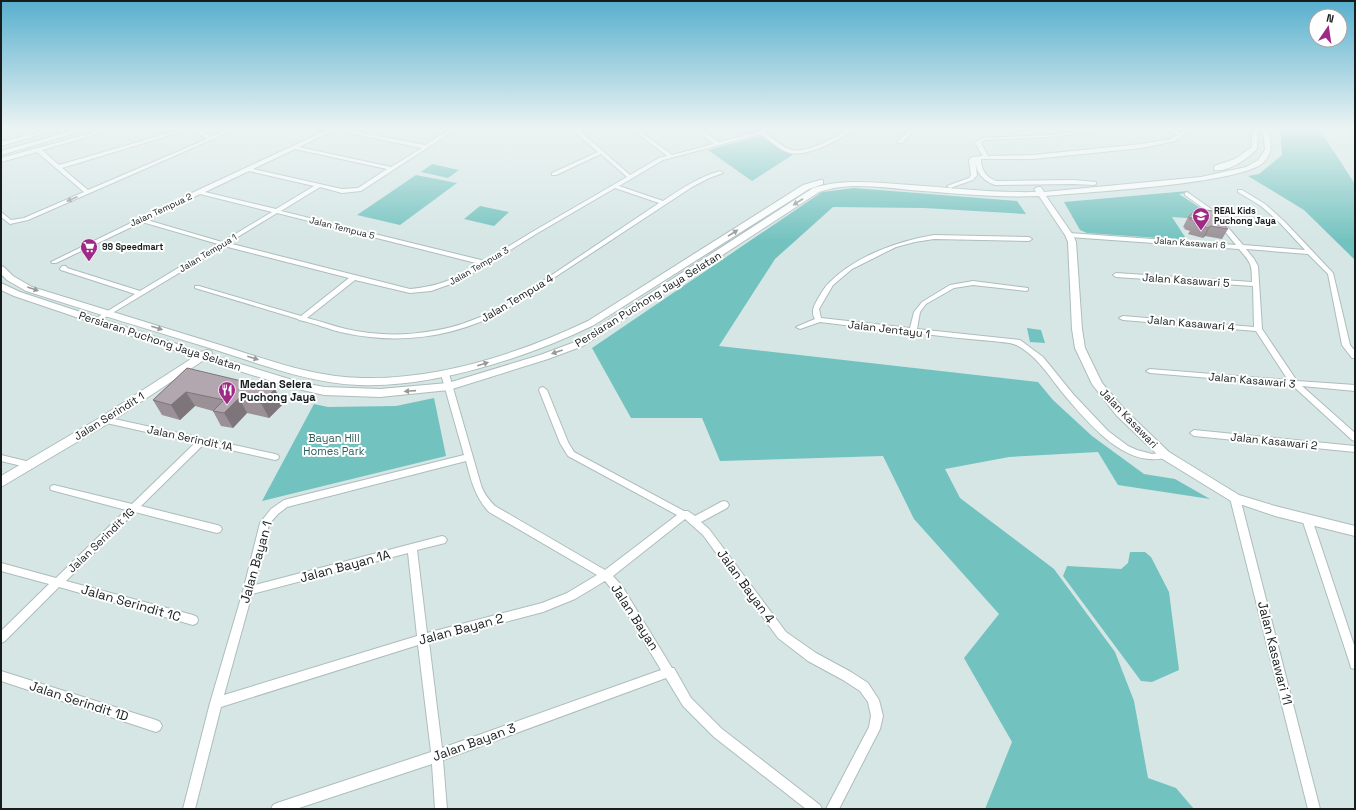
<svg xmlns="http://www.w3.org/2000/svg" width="1356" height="810" viewBox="0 0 1356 810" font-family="'Space Grotesk',sans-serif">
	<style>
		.green { fill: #72c2bf }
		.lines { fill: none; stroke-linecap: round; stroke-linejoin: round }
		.street-casing { stroke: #acbdbc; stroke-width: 2 }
		.secondary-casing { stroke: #acbdbc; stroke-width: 2 }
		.street { fill: #fff; fill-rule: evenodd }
		.secondary { fill: #fff; fill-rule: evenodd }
		.wall { fill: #9a9096 }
		.shaded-wall { fill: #7d757a }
		.building { fill: #b3a7af; stroke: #7d757a }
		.oneway { fill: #979999 }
		.labels { text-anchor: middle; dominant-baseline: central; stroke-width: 4; stroke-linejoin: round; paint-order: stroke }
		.far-street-label { font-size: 9px; fill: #171d1d; stroke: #fff }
		.far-poi-label { font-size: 9px; font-weight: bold; fill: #171d1d; stroke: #fff; text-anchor: start }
		.street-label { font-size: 11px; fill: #171d1d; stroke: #fff }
		.poi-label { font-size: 11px; font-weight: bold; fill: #171d1d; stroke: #fff; text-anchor: start }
		.park-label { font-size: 11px; fill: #2d615f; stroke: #fff }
		.near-street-label { font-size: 13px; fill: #171d1d; stroke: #fff }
	</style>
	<rect width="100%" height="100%" fill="#d5e6e5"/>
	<path class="green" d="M 1277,129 L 1319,129 L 1355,184 L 1355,260 L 1304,210 L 1248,176 L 1259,174 L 1282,155 L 1280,131 Z
		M 761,136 L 794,154 L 752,181 L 708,150 Z
		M 432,164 L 459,170 L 448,178 L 421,172 Z
		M 416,175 L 457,183 L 400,225 L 357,215 Z
		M 854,188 L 1017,201 L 1026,214 L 924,208 L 833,207 L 775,259 L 719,346 L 1038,382 L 1053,400 L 1092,436 L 1144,474 L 1175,479 L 1210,499 L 1118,485 L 1098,452 L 1009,457 L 945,469 L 960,498 L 1054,569 L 1115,652 L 1134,701 L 1148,778 L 1176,788 L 1194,809 L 985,809 L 1012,742 L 964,658 L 999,614 L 914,519 L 883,456 L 720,461 L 702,418 L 631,418 L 592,348 L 822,192 Z
		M 1188,191 L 1190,193 L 1179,194 L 1205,211 L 1213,220 L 1172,217 L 1187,240 L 1087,233 L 1080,230 L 1064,202 Z
		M 480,206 L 509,212 L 494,226 L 464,219 Z
		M 1027,328 L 1041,330 L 1045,343 L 1030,342 Z
		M 434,398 L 446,456 L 262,501 L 314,404 L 328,407 L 396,406 Z
		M 1130,552 L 1145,552 L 1151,557 L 1169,592 L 1179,670 L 1152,682 L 1141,681 L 1063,576 L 1067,566 L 1121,569 L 1128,563 Z"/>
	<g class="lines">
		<g class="street-casing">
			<path id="street" d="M 18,129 L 23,129 L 29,135 L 53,129 L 60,129 L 1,146 L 1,142 L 25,136 Z
				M 107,129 L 114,129 L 42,150 L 59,165 L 183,129 L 190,129 L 62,168 L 88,190 L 207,139 L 193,129 L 198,129 L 211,137 L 230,129 L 236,129 L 28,220 L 10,224 L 1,217 L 1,212 L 11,220 L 24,218 L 84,192 L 37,152 L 1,162 L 1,158 Z
				M 329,129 L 341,129 L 425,145 L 451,129 L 456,129 L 361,191 L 342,193 L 320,187 L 281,211 L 485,261 L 532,232 L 627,177 L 601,154 L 556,175 L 552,175 L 552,173 L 598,152 L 576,133 L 575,129 L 579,129 L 580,131 L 630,175 L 659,158 L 667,156 L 632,129 L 637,129 L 672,155 L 714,144 L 694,129 L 699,129 L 719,142 L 758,132 L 758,131 L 760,130 L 763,131 L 778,129 L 766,133 C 774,139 783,148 792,150 C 806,153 825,142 837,136 C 842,133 847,129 853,129 C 842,140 806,157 790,153 C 779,150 770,141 761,134 L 663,160 L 619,186 L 663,201 C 681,189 699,177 720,171 L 723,173 L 709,178 L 692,187 L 505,310 C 456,337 400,345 345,333 C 330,330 314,323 299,320 L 298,319 L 195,288 L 195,286 L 199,286 L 301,316 L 349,278 L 224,246 L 99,321 L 95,321 L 93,320 L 95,319 L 135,294 L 61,270 L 60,269 L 62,266 L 66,266 L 67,268 L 140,291 L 218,244 L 142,222 L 56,263 L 52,263 L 51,262 L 196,191 ZM 334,130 L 335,130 L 422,148 L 391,167 L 299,147 ZM 295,149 L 387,169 L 358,188 L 342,189 L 253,169 ZM 249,171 L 314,186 L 276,209 L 205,192 ZM 615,188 L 659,203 L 522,295 C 508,303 494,312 478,318 C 438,335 388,339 346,329 C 333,326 320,321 307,318 L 355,280 L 410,293 L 431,291 L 462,280 L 536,234 ZM 200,194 L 272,212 L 222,242 L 147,220 ZM 277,213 L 480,264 C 455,279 440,286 410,289 L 228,243 Z
				M 908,129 L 912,129 L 912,132 L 902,143 L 898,143 L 898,141 L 908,132 Z
				M 1093,129 L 1104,129 L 1102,130 L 1050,137 L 984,140 L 981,143 L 988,156 L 1033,155 L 1142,144 L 1171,139 L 1177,135 L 1165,129 L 1171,129 L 1180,133 L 1185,129 L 1190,129 L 1175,141 L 1142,148 L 1033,159 L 981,159 C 981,170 986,177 996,181 L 1073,180 L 1096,182 L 1096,184 L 1094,185 L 1073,184 L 995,185 C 983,181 976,172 975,160 L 977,175 L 973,180 L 950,188 L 947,186 L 969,178 L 971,175 L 969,160 L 972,157 L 983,156 L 975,143 L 981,138 L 1050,135 Z
				M 1238,190 L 1242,190 L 1265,204 L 1284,221 L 1333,273 L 1350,345 L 1355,351 L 1355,358 L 1352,358 L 1342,345 L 1328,274 L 1308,254 L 1246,249 L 1254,259 L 1258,266 L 1262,329 L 1297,381 L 1355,385 L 1355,391 L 1302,386 L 1355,433 L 1355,441 L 1352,440 L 1292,385 L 1150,373 L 1146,371 L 1150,369 L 1288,380 L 1256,331 L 1123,320 L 1119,318 L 1123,316 L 1254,327 L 1253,286 L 1116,277 L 1113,275 L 1116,273 L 1252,282 C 1252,264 1251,263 1239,249 L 1069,237 L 1066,235 L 1069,233 L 1236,245 L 1210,213 L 1185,195 L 1185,193 L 1187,192 L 1214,211 L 1243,245 L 1305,250 L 1280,223 L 1261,206 L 1238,192 Z
				M 934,235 L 1029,237 L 1032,239 L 1029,241 L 934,239 L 915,242 L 896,247 L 852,269 L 833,285 L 819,309 L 821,318 L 910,328 L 914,312 L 922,302 L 950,285 L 973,281 L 1028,288 L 1028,290 L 1026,291 L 973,285 L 954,288 L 926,304 L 920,312 L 917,329 L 1020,340 L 1043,357 L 1073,394 L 1108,431 L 1128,446 L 1137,450 L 1152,454 L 1165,452 L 1168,453 L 1169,455 L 1168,457 C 1127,470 1090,425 1066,397 C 1051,379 1037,355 1016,345 C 1010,342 999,342 992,341 C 966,339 941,336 916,333 L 913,334 L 910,333 L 820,322 L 800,329 L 796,327 L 815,319 C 810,311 815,304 819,297 C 822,292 825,286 830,282 C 856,256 898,241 934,235 Z
				M 442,372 L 445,372 L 449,374 L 481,485 C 484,494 489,500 495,506 L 605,570 L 677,515 L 568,456 L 560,443 L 539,390 L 540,388 L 543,387 L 547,390 L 568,442 L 574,452 L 684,511 L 688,511 L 695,516 L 721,502 L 724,501 L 727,502 L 729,505 L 727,508 L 701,522 L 709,529 L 786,632 L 816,653 L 851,672 L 868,683 L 879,700 L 883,716 L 880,729 L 839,809 L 826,809 L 869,727 L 871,716 L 868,702 L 860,691 L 843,680 L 808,661 L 778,638 L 703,535 L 685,519 L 613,576 L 622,586 L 672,668 L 674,668 L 691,698 L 722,729 L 820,805 L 822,809 L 806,809 L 714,737 L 683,706 L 666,678 L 443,760 L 447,809 L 435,809 L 432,764 L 296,809 L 271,809 L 273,805 L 277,803 L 431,752 L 418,645 L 221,707 L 195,809 L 183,809 L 210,703 L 243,591 L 260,523 L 271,509 L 284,500 L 464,455 L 441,374 ZM 466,461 C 471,480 475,497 489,512 L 597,575 L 567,593 L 542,603 L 427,633 L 417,550 L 445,543 L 447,540 L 445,537 L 442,536 L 255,585 L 269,524 L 278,514 L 287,507 ZM 408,553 L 417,636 L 224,695 L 252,594 ZM 605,581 L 614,592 L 661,670 L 442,748 L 429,642 L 543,612 L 575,599 Z
				M 105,417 L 275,454 L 278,455 L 279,457 L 278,459 L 275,460 L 204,444 L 141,506 L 217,525 L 220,526 L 222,529 L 220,532 L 217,533 L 135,512 L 66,581 L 193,615 L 197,617 L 198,620 L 197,623 L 193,625 L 59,587 L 5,641 L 1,643 L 1,631 L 49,584 L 1,571 L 1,563 L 56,578 L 126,510 L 51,490 L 50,488 L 51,486 L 54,485 L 132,504 L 195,443 L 102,422 L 101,420 Z
				M 1194,430 L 1355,446 L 1355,452 L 1194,436 L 1190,433 Z
				M 1,455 L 30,462 L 33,463 L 34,465 L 33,467 L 30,468 L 1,461 Z
				M 1235,494 L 1238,496 L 1240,498 L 1320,809 L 1308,809 L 1230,498 L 1232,496 Z
				M 1307,515 L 1310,516 L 1312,519 L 1355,648 L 1355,669 L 1351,668 L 1350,664 L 1302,519 L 1304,516 Z
				M 1,671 L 156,720 L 160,722 L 162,726 L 160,730 L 156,732 L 1,681 Z"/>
		</g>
		<g class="secondary-casing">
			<path id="secondary" d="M 79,129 L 89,129 L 1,155 L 1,151 Z
				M 1252,129 L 1258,129 L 1257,149 C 1247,159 1229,172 1214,170 L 1214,166 L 1235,159 L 1252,147 Z
				M 1261,129 L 1268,129 L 1269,131 C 1271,143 1273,152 1264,162 C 1243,184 1084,192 1046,196 L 1073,235 L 1076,242 L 1082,329 L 1085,348 L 1102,383 L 1124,409 L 1169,452 L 1239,495 L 1275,506 L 1355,526 L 1355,536 L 1275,516 L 1231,501 L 1161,458 L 1116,415 L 1092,384 L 1075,348 L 1072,329 L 1068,242 L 1065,235 L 1039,196 C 996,198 953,193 910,190 C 880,187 848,182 819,192 L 583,346 L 548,359 L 449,390 L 380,397 L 324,395 L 294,388 L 204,360 L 109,423 L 1,487 L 1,476 L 101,417 L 194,357 L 14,296 L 1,290 L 1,283 L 20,292 L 201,352 L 207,350 L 211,351 L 212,353 L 211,355 L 299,382 L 324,387 L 380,389 L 448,383 L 540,355 L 575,342 L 813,188 C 845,178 877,183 911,185 C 952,188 994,193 1036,192 L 1034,189 L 1038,187 L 1041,187 L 1044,192 L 1201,177 L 1246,167 L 1258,160 L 1265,150 L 1263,131 Z
				M 820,180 L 823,180 L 823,184 L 809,189 L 594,325 C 528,357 434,388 359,385 C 310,383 263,365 216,350 C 153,331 89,311 26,291 L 7,280 L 1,274 L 1,266 L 4,267 L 13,276 L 32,287 C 95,306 157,326 220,345 C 266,359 312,377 361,378 C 437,380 519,354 588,321 L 803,185 Z"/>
		</g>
		<use href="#street" class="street"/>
		<use href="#secondary" class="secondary"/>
	</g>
	<path class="wall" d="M 1188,217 L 1228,229 L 1222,239 L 1205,236 L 1203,238 L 1188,234 L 1190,231 L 1184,229 L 1185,228 L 1183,227 Z
		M 187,368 L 283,404 L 269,418 L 247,413 L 233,428 L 221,426 L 213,411 L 195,406 L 180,420 L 162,415 L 153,400 Z"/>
	<path class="shaded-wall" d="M 1210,226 L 1205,236 L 1203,238 L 1208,228 Z
		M 275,389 L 283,404 L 269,418 L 261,403 Z
		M 186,392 L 195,406 L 180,420 L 171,405 Z
		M 239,398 L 247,413 L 233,428 L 224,413 Z"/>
	<path class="building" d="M 1197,209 L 1214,211 L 1228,229 L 1210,226 L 1208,228 L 1194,223 L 1196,222 L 1189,219 L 1192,218 L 1188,217 Z
		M 187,368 L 275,389 L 261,403 L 239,398 L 224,413 L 213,411 L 224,400 L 186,392 L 171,405 L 153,400 Z"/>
	<defs><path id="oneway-solid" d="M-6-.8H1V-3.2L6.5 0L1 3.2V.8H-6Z"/></defs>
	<g class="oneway">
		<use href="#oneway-solid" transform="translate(72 199) rotate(157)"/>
		<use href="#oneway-solid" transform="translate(798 202) rotate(147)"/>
		<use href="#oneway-solid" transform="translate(733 233) rotate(-32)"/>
		<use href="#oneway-solid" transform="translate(33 289) rotate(19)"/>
		<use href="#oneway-solid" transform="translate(157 328) rotate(18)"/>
		<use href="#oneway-solid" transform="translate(557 352) rotate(161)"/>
		<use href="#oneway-solid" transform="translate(253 358) rotate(17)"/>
		<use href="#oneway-solid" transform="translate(483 364) rotate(-17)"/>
		<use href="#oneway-solid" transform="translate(410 391) rotate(176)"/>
	</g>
	<linearGradient id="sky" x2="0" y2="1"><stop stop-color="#57afce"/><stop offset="0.53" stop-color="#ecf4f3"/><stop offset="1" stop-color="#ecf4f3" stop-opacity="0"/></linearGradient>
	<rect width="1356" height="242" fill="url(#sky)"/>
	<defs>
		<g id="school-pin" transform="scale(0.9)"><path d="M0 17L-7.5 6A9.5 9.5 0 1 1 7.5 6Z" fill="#9e2a85" stroke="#fff"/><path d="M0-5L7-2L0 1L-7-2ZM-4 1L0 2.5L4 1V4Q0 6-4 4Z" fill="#fff"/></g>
		<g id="supermarket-pin" transform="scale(0.9)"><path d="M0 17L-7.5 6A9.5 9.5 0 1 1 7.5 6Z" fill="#9e2a85" stroke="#fff"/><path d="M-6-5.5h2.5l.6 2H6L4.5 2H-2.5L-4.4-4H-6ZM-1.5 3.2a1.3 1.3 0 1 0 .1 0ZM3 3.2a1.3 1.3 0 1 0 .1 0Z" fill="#fff"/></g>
		<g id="restaurant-pin" transform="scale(0.9)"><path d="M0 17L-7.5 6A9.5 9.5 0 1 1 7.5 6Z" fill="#9e2a85" stroke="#fff"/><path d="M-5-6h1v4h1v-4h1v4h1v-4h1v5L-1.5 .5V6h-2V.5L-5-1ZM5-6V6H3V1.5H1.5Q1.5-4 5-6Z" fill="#fff"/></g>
	</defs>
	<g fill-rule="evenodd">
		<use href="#school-pin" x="1201" y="216"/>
		<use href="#supermarket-pin" x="89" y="247"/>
		<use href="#restaurant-pin" x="227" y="390"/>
	</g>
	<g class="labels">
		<g class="far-street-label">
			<text transform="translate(161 210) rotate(-25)">Jalan Tempua 2</text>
			<text transform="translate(342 228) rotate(14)">Jalan Tempua 5</text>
			<text transform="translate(1190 243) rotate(4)">Jalan Kasawari 6</text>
			<text transform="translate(208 253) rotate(-31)">Jalan Tempua 1</text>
			<text transform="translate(479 266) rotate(-30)">Jalan Tempua 3</text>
		</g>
		<g class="far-poi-label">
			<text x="1214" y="211">REAL Kids<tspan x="1214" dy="10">Puchong Jaya</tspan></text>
			<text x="102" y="247">99 Speedmart</text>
		</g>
		<g class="street-label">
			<text transform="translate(1186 280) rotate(4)">Jalan Kasawari 5</text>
			<text transform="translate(517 298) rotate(-31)">Jalan Tempua 4</text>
			<text transform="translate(648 299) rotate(-32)">Persiaran Puchong Jaya Selatan</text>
			<text transform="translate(1191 323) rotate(5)">Jalan Kasawari 4</text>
			<text transform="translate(889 329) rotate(7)">Jalan Jentayu 1</text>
			<text transform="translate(160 341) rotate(18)">Persiaran Puchong Jaya Selatan</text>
			<text transform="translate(1252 380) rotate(5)">Jalan Kasawari 3</text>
			<text transform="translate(109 416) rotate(-32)">Jalan Serindit 1</text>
			<text transform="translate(1129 418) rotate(46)">Jalan Kasawari</text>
			<text transform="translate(190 438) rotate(12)">Jalan Serindit 1A</text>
			<text transform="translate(1274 441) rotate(6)">Jalan Kasawari 2</text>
			<text transform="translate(101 540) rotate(-44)">Jalan Serindit 1G</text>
		</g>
		<g class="poi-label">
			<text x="240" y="384">Medan Selera<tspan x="240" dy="13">Puchong Jaya</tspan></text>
		</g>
		<g class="park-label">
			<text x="334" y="438">Bayan Hill<tspan x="334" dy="13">Homes Park</tspan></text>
		</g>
		<g class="near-street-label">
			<text transform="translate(256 562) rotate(-74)">Jalan Bayan 1</text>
			<text transform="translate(345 566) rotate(-15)">Jalan Bayan 1A</text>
			<text transform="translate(746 586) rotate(54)">Jalan Bayan 4</text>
			<text transform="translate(131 603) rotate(16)">Jalan Serindit 1C</text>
			<text transform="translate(635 617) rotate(57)">Jalan Bayan</text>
			<text transform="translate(461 629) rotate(-15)">Jalan Bayan 2</text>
			<text transform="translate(1275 653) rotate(76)">Jalan Kasawari 11</text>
			<text transform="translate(79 701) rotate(18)">Jalan Serindit 1D</text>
			<text transform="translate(474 742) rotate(-20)">Jalan Bayan 3</text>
		</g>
	</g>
	<rect width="1356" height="810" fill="none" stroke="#171d1d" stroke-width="4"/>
	<g transform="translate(1328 28) rotate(13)"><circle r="19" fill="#ffffff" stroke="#a2a5a5"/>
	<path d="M0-3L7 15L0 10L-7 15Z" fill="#9e2a85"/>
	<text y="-6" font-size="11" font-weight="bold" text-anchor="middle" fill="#171d1d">N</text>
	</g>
</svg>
